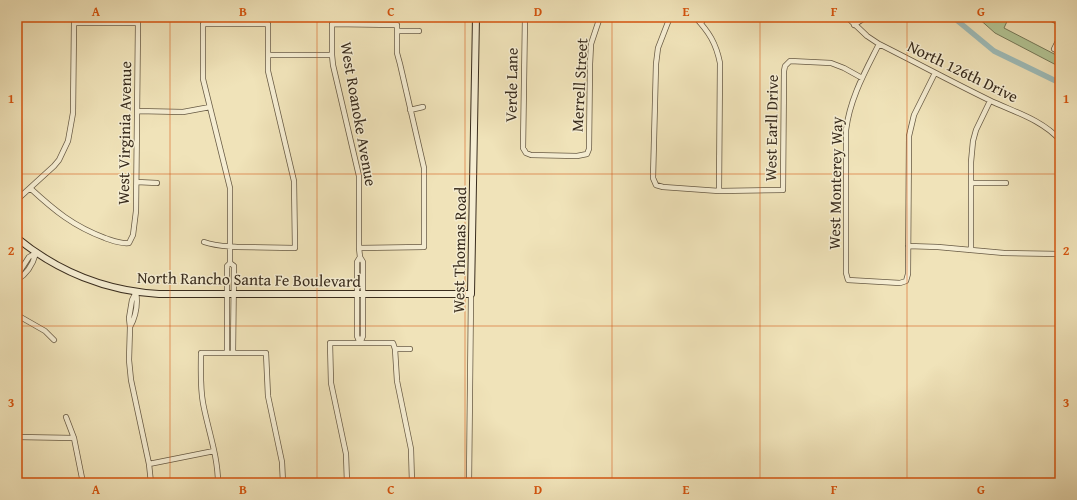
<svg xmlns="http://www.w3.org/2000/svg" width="1077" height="500" viewBox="0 0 1077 500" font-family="'Gentium Book Plus',serif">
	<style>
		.green { fill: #b3c595; stroke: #767859 }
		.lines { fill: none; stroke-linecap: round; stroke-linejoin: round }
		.canal { stroke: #9ebcb9; stroke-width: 5.5 }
		.street-casing { stroke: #675a44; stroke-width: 6 }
		.secondary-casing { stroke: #392c1d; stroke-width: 8 }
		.street { stroke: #f5edd2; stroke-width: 4.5 }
		.secondary { stroke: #f5edd2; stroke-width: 6 }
		.grid { fill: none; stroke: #d6540e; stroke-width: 1; stroke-opacity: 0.55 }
		.labels { text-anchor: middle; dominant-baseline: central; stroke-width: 3; stroke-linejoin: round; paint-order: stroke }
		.street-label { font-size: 16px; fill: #392c1d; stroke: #f5edd2 }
		.neatline { fill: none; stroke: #d6540e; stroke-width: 1.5 }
		.grid-label { font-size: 13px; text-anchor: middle; font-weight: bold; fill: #d6540e }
	</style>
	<rect width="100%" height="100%" fill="#f0e3b9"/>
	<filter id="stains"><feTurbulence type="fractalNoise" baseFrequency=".005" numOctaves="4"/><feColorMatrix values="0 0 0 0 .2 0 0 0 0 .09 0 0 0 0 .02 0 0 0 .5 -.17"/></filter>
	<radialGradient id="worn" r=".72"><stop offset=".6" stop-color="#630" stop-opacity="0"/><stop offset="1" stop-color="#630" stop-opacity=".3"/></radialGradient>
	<path class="green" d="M 977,17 L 1009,17 L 1004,28 L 1060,57 L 1060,67 L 995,33 Z"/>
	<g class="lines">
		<path class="canal" d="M 954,17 L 959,22 L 994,51 L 1060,83"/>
		<g class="street-casing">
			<path id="street" d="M 525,17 L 523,148 L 526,153 L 531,155 L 577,156 L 587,154 L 589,149 L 590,64 L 591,44 L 600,17
				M 670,17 L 658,48 L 656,64 L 653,178 L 656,185 L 663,187 L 719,191 L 783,190 L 784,71 L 785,66 L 790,61 L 831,63 L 844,68 L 862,78
				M 695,17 C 709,32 716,43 720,63 L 719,191
				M 847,17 L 867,36 L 879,44 C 915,62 952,82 989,100 C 1014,112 1041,119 1060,140
				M 1048,17 L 1060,23
				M 701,23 L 705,17
				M 854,25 L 866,17
				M 1060,37 L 1054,49 L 1060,52
				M 879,44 C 865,72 850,98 846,130 L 846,273 L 848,280 L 900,283 L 906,281 L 908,274 L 909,136 L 914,115 L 935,73
				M 268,55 L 332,55
				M 410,110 L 423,107
				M 137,111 L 183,112 L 210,107
				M 137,182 L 157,183
				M 972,183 L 1006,183
				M 17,202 L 20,197 L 54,166 L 59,160 L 68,141 L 73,113 L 74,23 L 138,23 L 136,211 L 133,235 L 129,243 C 120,244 114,241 105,238 C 73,226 55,211 30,188
				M 204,242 C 215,246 225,246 237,247 L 295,248 L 294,181 L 268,71 L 268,24 L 203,24 L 203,79 L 230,188 L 230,263
				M 908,246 L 938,247 L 1004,253 L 1060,254
				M 359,248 L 424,247 L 424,168 L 400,64 L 397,53 L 397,31
				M 971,250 L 971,162 L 973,141 L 976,130 L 990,101
				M 230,263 L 234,266 L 233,353
				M 17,277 L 18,274 L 29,257 L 36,253
				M 17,280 C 27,274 33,264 36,253
				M 136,292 L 132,300 L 129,318 L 130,327 L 129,360 L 131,380 L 149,464 L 151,483
				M 17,315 L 45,331 L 54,340
				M 130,327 C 136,316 138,304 136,292
				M 360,343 L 363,336 L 363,262 L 360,257 L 359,248 L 359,176 L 333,65 L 332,55 L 332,24 L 397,25 L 397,31 L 419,31
				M 360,343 L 357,336 L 357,262 L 360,257
				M 395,349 L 397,381 L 411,449 L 412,483
				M 227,353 L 227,266 L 230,263
				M 66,417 L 74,438 L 83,483
				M 17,437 L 74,438
				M 149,464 L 214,451
				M 218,483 C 218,456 208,430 203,403 C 200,387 201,370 201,353 L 266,353 L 268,396 L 282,462 L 283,483
				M 347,483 L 346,454 L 331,383 L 330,343 L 393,343 L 395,349 L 410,349
				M 469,483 L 471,294"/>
		</g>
		<g class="secondary-casing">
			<path id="secondary" d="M 17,238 C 57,271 106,291 159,294 L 471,294 L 476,17"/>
		</g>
		<use href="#street" class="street"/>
		<use href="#secondary" class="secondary"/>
	</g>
	<path class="grid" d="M 170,17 L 170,483M 317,17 L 317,483M 465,17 L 465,483M 612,17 L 612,483M 760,17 L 760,483M 907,17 L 907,483M 17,174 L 1060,174M 17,326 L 1060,326"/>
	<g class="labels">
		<g class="street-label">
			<text transform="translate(963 71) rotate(26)">North 126th Drive</text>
			<text transform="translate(511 85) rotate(-89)">Verde Lane</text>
			<text transform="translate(579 85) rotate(-87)">Merrell Street</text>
			<text transform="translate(359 114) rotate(80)">West Roanoke Avenue</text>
			<text transform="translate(771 128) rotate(-89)">West Earll Drive</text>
			<text transform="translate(124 133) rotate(-89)">West Virginia Avenue</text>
			<text transform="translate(835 183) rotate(-89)">West Monterey Way</text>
			<text transform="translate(459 250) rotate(-89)">West Thomas Road</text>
			<text transform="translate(249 279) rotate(1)">North Rancho Santa Fe Boulevard</text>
		</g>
	</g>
	<rect width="1077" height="500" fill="none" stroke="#f0e3b9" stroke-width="44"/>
	<rect x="22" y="22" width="1033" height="456" class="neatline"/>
	<g class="grid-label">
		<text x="96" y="16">A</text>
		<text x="243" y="16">B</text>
		<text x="391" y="16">C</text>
		<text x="538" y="16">D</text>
		<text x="686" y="16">E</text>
		<text x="834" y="16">F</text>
		<text x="981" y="16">G</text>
		<text x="11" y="103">1</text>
		<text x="1066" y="103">1</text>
		<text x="11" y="255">2</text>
		<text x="1066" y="255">2</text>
		<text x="11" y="407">3</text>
		<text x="1066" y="407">3</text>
		<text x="96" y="494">A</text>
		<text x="243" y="494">B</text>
		<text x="391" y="494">C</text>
		<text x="538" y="494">D</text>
		<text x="686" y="494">E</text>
		<text x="834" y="494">F</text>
		<text x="981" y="494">G</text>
	</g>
	<rect width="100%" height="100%" filter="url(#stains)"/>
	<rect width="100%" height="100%" fill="url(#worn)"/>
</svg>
